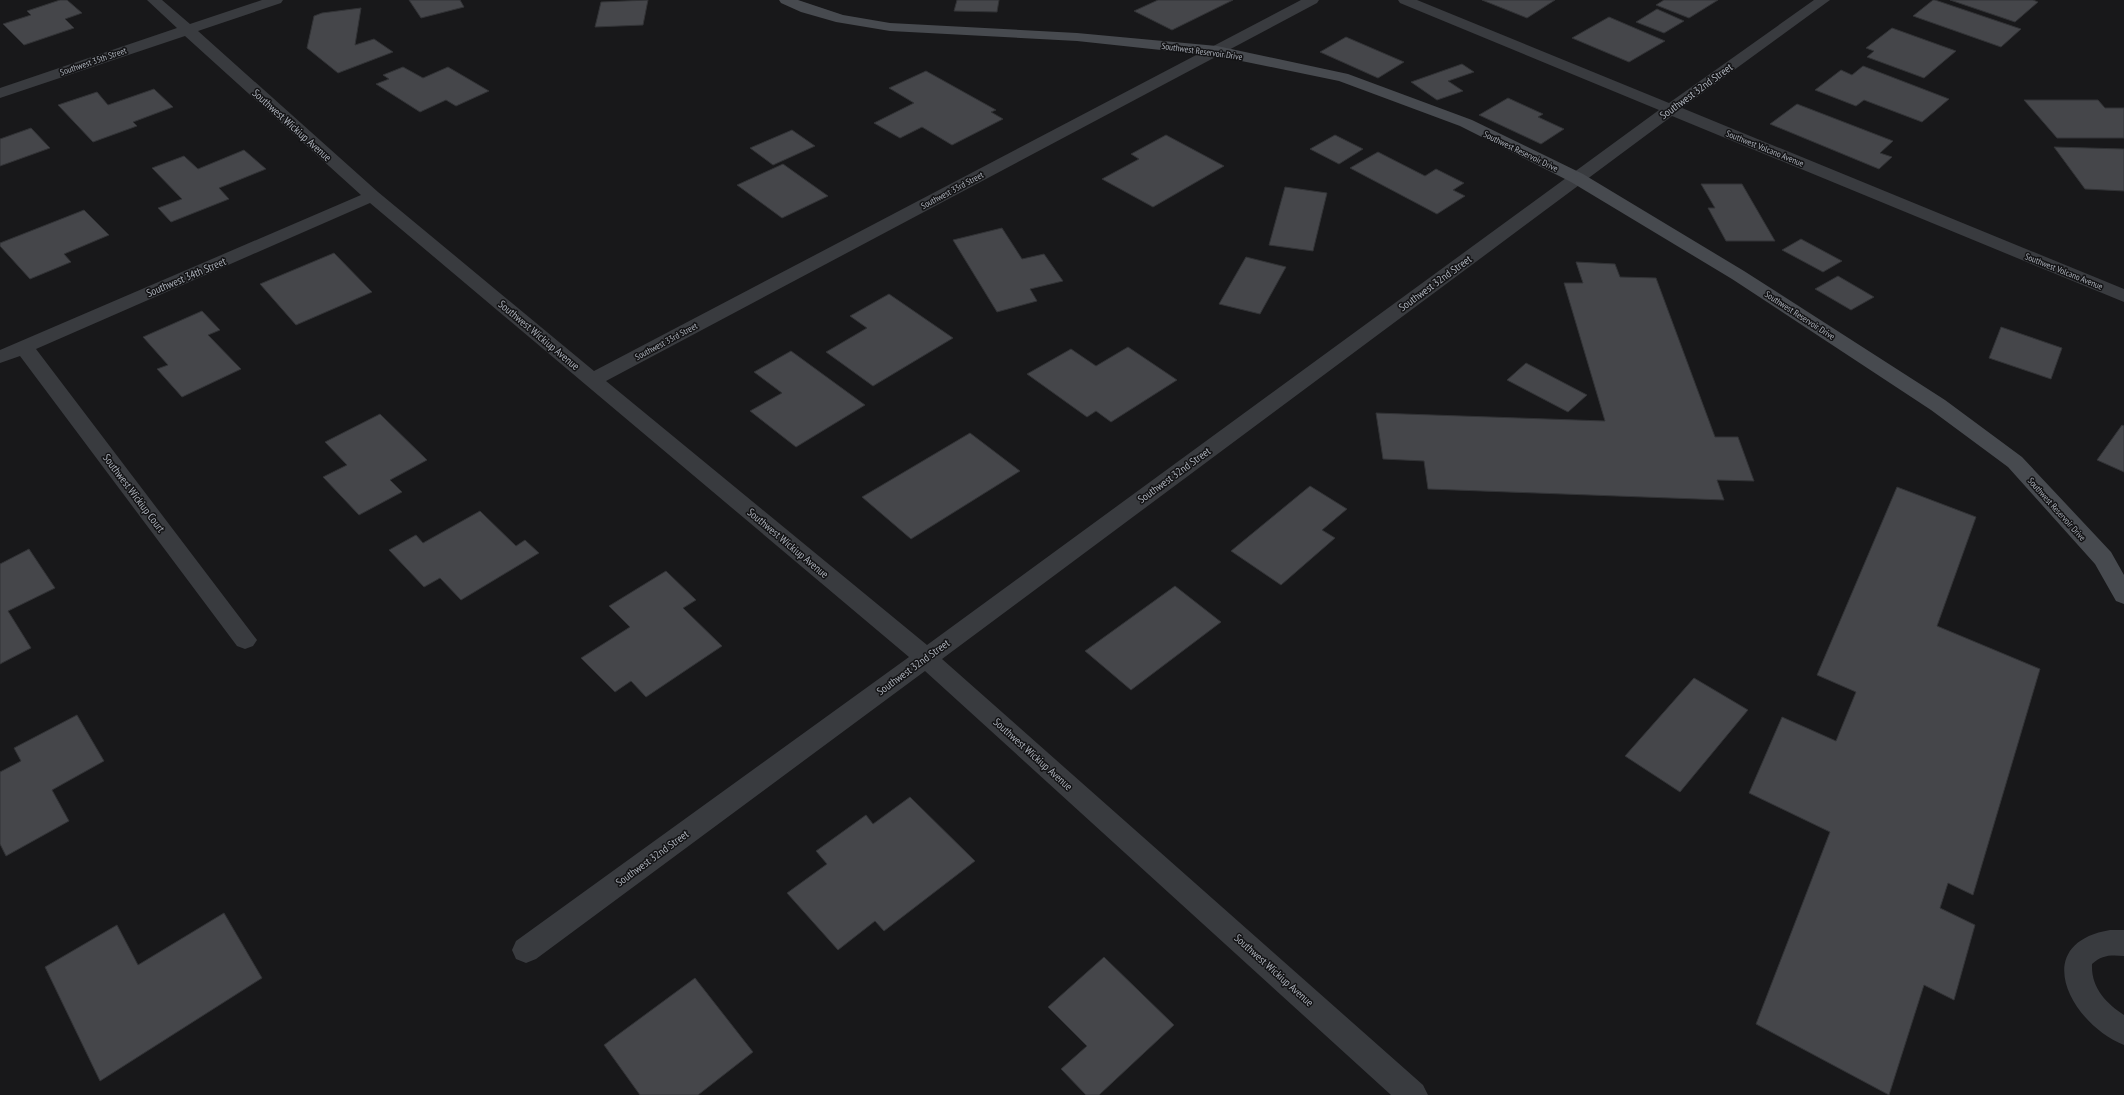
<svg xmlns="http://www.w3.org/2000/svg" width="2124" height="1095" viewBox="0 0 2124 1095" font-family="'PT Sans Narrow',sans-serif">
	<style>
		.building { fill: #45464a; stroke: #323336 }
		.lines { fill: none; stroke-linecap: round; stroke-linejoin: round }
		.lane { fill: #393b3f; fill-rule: evenodd }
		.street { fill: #393b3f; fill-rule: evenodd }
		.secondary { fill: #474a4f; fill-rule: evenodd }
		.labels { text-anchor: middle; dominant-baseline: central; stroke-width: 3; stroke-linejoin: round; paint-order: stroke }
		.far-street-label { font-size: 9px; fill: #abb0b9; stroke: #131315 }
		.street-label { font-size: 11px; fill: #abb0b9; stroke: #131315 }
	</style>
	<rect width="100%" height="100%" fill="#18181a"/>
	<path class="building" d="M 60,0 L 67,0 L 82,13 L 65,19 L 74,28 L 24,45 L 3,24 L 31,15 L 27,11 Z
		M 409,0 L 460,0 L 464,7 L 421,18 Z
		M 648,0 L 643,25 L 595,27 L 601,2 Z
		M 957,0 L 999,0 L 997,12 L 954,11 Z
		M 1158,0 L 1233,0 L 1172,30 L 1134,11 Z
		M 1482,0 L 1555,0 L 1527,18 Z
		M 1664,0 L 1718,0 L 1689,18 L 1656,5 Z
		M 1933,0 L 1935,0 L 2021,29 L 2001,47 L 1913,16 Z
		M 1950,0 L 2033,0 L 2038,2 L 2015,22 Z
		M 361,8 L 355,45 L 374,39 L 393,52 L 338,73 L 307,48 L 314,16 L 322,13 Z
		M 1657,9 L 1684,21 L 1664,33 L 1636,22 Z
		M 1609,17 L 1665,41 L 1629,62 L 1572,38 Z
		M 1892,28 L 1956,51 L 1924,78 L 1867,57 L 1874,51 L 1866,48 Z
		M 1346,37 L 1404,62 L 1378,78 L 1320,52 Z
		M 1462,64 L 1474,72 L 1448,81 L 1463,91 L 1437,100 L 1411,82 Z
		M 1863,66 L 1949,99 L 1922,122 L 1864,100 L 1856,106 L 1815,90 L 1841,70 L 1852,75 Z
		M 403,67 L 423,78 L 448,67 L 489,91 L 456,106 L 446,100 L 420,112 L 376,84 L 389,79 L 383,75 Z
		M 926,71 L 996,110 L 991,112 L 1003,119 L 952,145 L 922,127 L 900,138 L 874,123 L 914,103 L 889,88 Z
		M 154,89 L 173,107 L 133,122 L 137,126 L 93,142 L 58,105 L 97,92 L 108,105 Z
		M 1508,98 L 1543,114 L 1538,117 L 1564,129 L 1541,144 L 1479,115 Z
		M 2024,100 L 2098,100 L 2105,108 L 2124,108 L 2124,138 L 2057,138 Z
		M 1797,104 L 1893,141 L 1880,153 L 1892,157 L 1879,169 L 1770,124 Z
		M 31,128 L 50,148 L 0,166 L 0,139 Z
		M 792,130 L 815,146 L 773,165 L 750,148 Z
		M 1166,135 L 1224,166 L 1153,207 L 1102,179 L 1139,159 L 1131,154 Z
		M 1335,135 L 1363,149 L 1339,164 L 1310,149 Z
		M 2054,147 L 2124,149 L 2124,191 L 2085,189 Z
		M 244,150 L 266,169 L 219,188 L 229,199 L 171,222 L 158,208 L 182,199 L 152,168 L 184,156 L 198,169 Z
		M 1378,152 L 1425,176 L 1436,169 L 1464,183 L 1453,190 L 1465,196 L 1437,214 L 1350,168 Z
		M 783,164 L 828,196 L 782,218 L 737,185 Z
		M 1701,184 L 1742,184 L 1775,241 L 1726,241 L 1708,208 L 1715,208 Z
		M 1285,187 L 1327,193 L 1313,251 L 1269,245 Z
		M 84,210 L 109,235 L 64,254 L 71,262 L 30,279 L 0,246 L 0,243 Z
		M 1002,228 L 1022,259 L 1044,254 L 1063,281 L 1030,289 L 1037,301 L 997,312 L 953,240 Z
		M 1801,239 L 1842,261 L 1823,272 L 1782,250 Z
		M 334,253 L 372,292 L 296,325 L 260,284 Z
		M 1246,257 L 1286,267 L 1260,314 L 1219,304 Z
		M 1576,262 L 1615,264 L 1620,277 L 1656,278 L 1715,437 L 1738,437 L 1754,481 L 1717,480 L 1724,500 L 1428,489 L 1424,461 L 1383,459 L 1376,413 L 1605,421 L 1564,283 L 1583,283 Z
		M 1838,276 L 1874,297 L 1851,310 L 1815,289 Z
		M 889,294 L 953,338 L 873,386 L 826,352 L 867,328 L 850,316 Z
		M 202,311 L 220,330 L 208,335 L 241,369 L 182,397 L 157,369 L 168,365 L 143,337 Z
		M 2001,327 L 2062,348 L 2051,379 L 1989,358 Z
		M 1128,347 L 1177,380 L 1111,422 L 1096,411 L 1087,417 L 1027,374 L 1071,349 L 1096,366 Z
		M 791,351 L 865,405 L 796,447 L 750,411 L 782,393 L 754,372 Z
		M 1526,363 L 1587,395 L 1568,412 L 1507,380 Z
		M 380,414 L 427,460 L 390,480 L 402,492 L 359,515 L 323,477 L 347,465 L 325,442 Z
		M 2122,425 L 2124,426 L 2124,472 L 2097,460 Z
		M 970,433 L 1020,471 L 911,539 L 862,497 Z
		M 1310,486 L 1347,509 L 1322,530 L 1335,538 L 1281,585 L 1231,551 Z
		M 1897,487 L 1976,517 L 1937,626 L 2040,669 L 1973,895 L 1948,883 L 1940,908 L 1975,925 L 1954,1000 L 1924,985 L 1889,1095 L 1756,1024 L 1830,832 L 1749,793 L 1782,717 L 1836,741 L 1856,692 L 1817,675 Z
		M 480,511 L 516,546 L 525,540 L 539,553 L 461,600 L 440,578 L 424,587 L 389,550 L 416,535 L 423,543 Z
		M 29,549 L 55,588 L 8,611 L 31,648 L 0,664 L 0,564 Z
		M 666,571 L 696,600 L 683,608 L 722,646 L 646,697 L 631,681 L 615,692 L 581,658 L 630,627 L 609,606 Z
		M 1175,586 L 1221,622 L 1131,690 L 1085,651 Z
		M 1694,678 L 1748,710 L 1680,792 L 1625,756 Z
		M 77,715 L 104,761 L 52,790 L 69,821 L 6,856 L 0,844 L 0,772 L 21,761 L 14,748 Z
		M 910,797 L 975,861 L 884,931 L 875,921 L 838,950 L 787,893 L 827,864 L 816,851 L 866,815 L 873,824 Z
		M 224,913 L 262,978 L 100,1081 L 45,967 L 117,925 L 138,965 Z
		M 1104,957 L 1174,1025 L 1099,1095 L 1086,1095 L 1061,1069 L 1087,1046 L 1048,1007 Z
		M 695,978 L 753,1052 L 698,1095 L 640,1095 L 604,1045 Z"/>
	<g class="lines">
		<path class="lane" d="M 2110,930 L 2124,930 L 2124,956 C 2110,955 2102,955 2092,964 C 2091,988 2106,1003 2124,1015 L 2124,1045 C 2071,1024 2028,944 2110,930 Z"/>
		<path class="street" d="M 147,0 L 162,0 L 190,24 L 262,0 L 283,0 L 281,3 L 198,31 L 378,192 L 594,371 L 1301,0 L 1319,0 L 1317,3 L 606,381 L 927,645 L 1659,110 L 1400,3 L 1398,0 L 1417,0 L 1669,103 L 1814,0 L 1830,0 L 1682,108 L 2124,289 L 2124,302 L 1672,116 L 942,659 L 1423,1085 L 1428,1095 L 1391,1095 L 925,671 L 536,959 L 526,963 L 516,959 L 512,950 L 516,941 L 909,657 L 370,203 L 36,349 L 257,640 L 253,646 L 245,649 L 237,646 L 20,356 L 0,363 L 0,350 L 361,195 L 185,36 L 0,98 L 0,88 L 177,28 Z"/>
		<path class="secondary" d="M 779,0 L 798,0 L 843,15 L 890,23 L 1077,33 L 1217,46 L 1348,74 L 1472,120 L 1583,174 L 1744,271 L 1945,400 L 2022,457 L 2111,552 L 2124,575 L 2124,604 L 2116,601 L 2095,564 L 2008,467 L 1931,410 L 1732,279 L 1571,182 L 1460,126 L 1339,81 L 1217,56 L 1077,41 L 890,31 L 836,22 L 801,12 L 781,3 Z"/>
	</g>
	<g class="labels">
		<g class="far-street-label">
			<text transform="translate(1202 51) rotate(8)">Southwest Reservoir Drive</text>
			<text transform="translate(93 61) rotate(-19)">Southwest 35th Street</text>
			<text transform="translate(1765 148) rotate(22)">Southwest Volcano Avenue</text>
			<text transform="translate(1521 151) rotate(26)">Southwest Reservoir Drive</text>
			<text transform="translate(952 190) rotate(-28)">Southwest 33rd Street</text>
			<text transform="translate(2064 271) rotate(22)">Southwest Volcano Avenue</text>
			<text transform="translate(1800 315) rotate(33)">Southwest Reservoir Drive</text>
			<text transform="translate(666 341) rotate(-28)">Southwest 33rd Street</text>
			<text transform="translate(2057 509) rotate(48)">Southwest Reservoir Drive</text>
		</g>
		<g class="street-label">
			<text transform="translate(1696 91) rotate(-36)">Southwest 32nd Street</text>
			<text transform="translate(292 125) rotate(42)">Southwest Wickiup Avenue</text>
			<text transform="translate(186 277) rotate(-23)">Southwest 34th Street</text>
			<text transform="translate(1435 283) rotate(-36)">Southwest 32nd Street</text>
			<text transform="translate(539 335) rotate(40)">Southwest Wickiup Avenue</text>
			<text transform="translate(1174 475) rotate(-36)">Southwest 32nd Street</text>
			<text transform="translate(134 493) rotate(53)">Southwest Wickiup Court</text>
			<text transform="translate(788 543) rotate(40)">Southwest Wickiup Avenue</text>
			<text transform="translate(913 667) rotate(-36)">Southwest 32nd Street</text>
			<text transform="translate(1033 754) rotate(42)">Southwest Wickiup Avenue</text>
			<text transform="translate(652 858) rotate(-36)">Southwest 32nd Street</text>
			<text transform="translate(1274 970) rotate(42)">Southwest Wickiup Avenue</text>
		</g>
	</g>
</svg>
